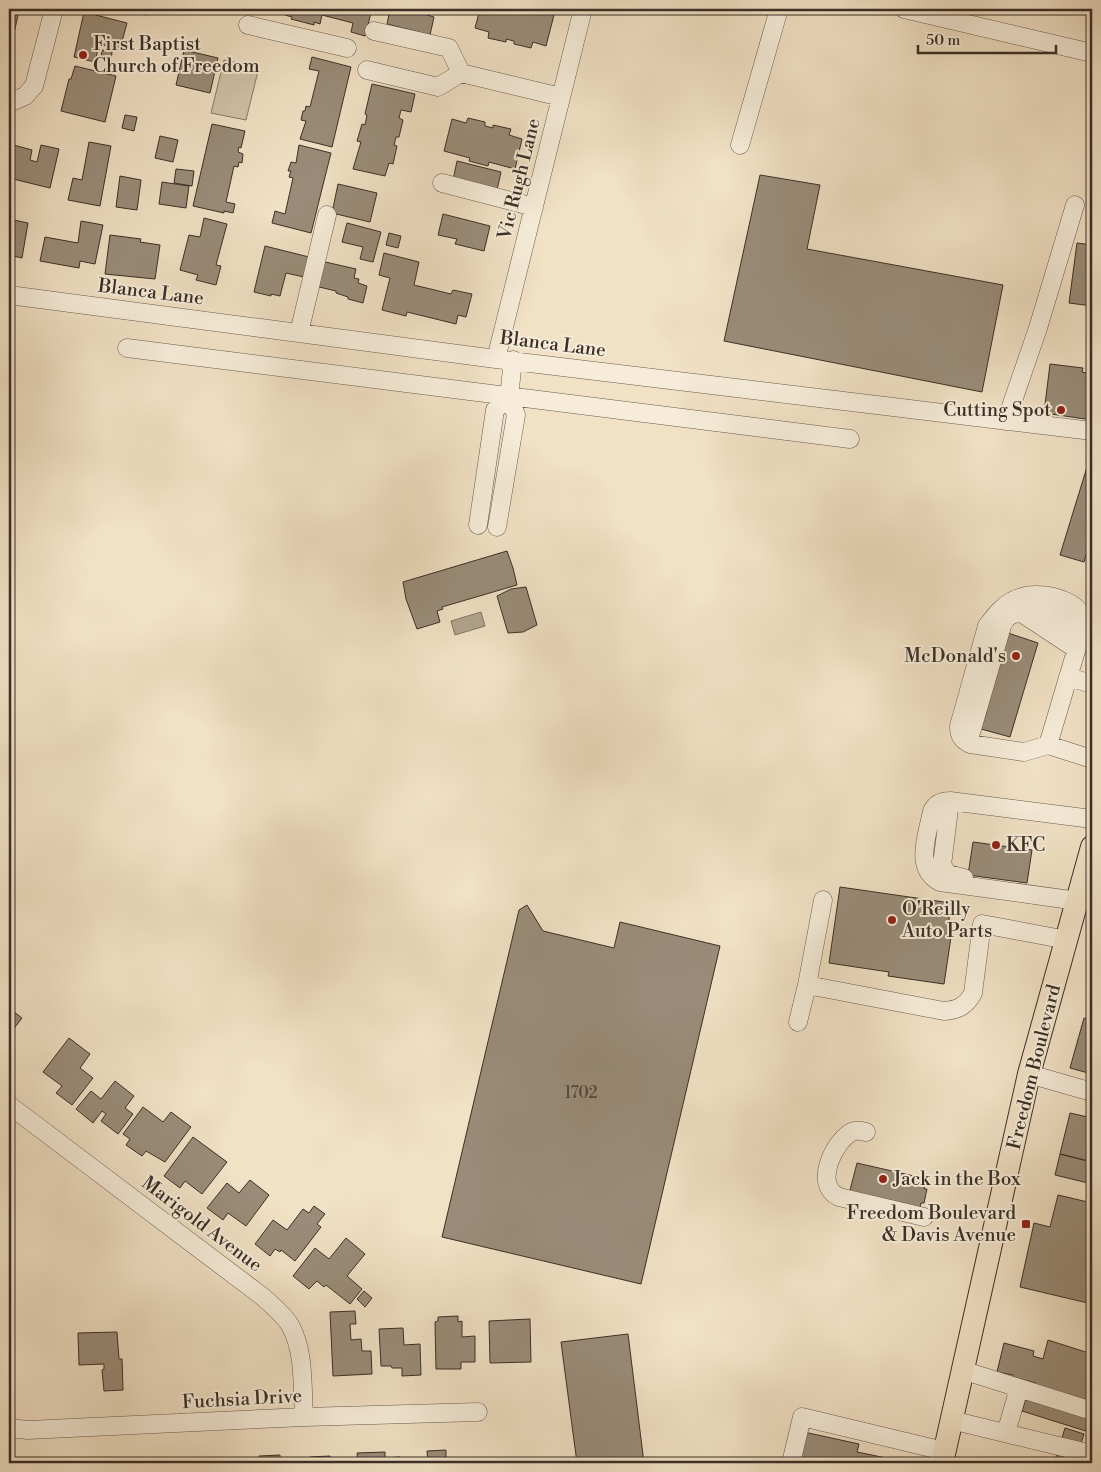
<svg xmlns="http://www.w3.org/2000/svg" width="1101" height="1472" viewBox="0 0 1101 1472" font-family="'Libre Bodoni',serif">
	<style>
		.green { fill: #d2c3aa; stroke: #867968 }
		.water { fill: #b3a48f; stroke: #837565 }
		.building { fill: #9a8c79; stroke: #3b2f27 }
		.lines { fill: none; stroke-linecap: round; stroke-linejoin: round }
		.minor-casing { stroke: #685c4e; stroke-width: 19 }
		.major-casing { stroke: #3b2f27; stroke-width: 24 }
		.minor { stroke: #f6ecd9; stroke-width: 18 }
		.major { stroke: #f1e1c5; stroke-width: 22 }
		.poi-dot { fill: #8f2418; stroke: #f6ecd9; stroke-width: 2 }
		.labels { text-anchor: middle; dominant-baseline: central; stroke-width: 4; stroke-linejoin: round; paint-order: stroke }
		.number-label { font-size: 16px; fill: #53463c }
		.poi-label { font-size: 19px; fill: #3b2f27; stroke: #f6ecd9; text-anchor: start }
		.street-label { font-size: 19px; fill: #3b2f27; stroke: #f6ecd9 }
	</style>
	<rect width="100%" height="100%" fill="#f1e1c5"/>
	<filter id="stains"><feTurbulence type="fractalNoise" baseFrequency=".004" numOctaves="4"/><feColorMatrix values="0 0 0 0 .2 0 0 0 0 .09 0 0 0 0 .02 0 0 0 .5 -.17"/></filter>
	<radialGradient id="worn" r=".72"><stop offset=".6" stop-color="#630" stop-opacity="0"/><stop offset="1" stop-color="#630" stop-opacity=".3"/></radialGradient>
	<path class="green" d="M 224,60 L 259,67 L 246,120 L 211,113 Z"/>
	<path class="water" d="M 481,612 L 485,626 L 455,635 L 451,621 Z"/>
	<path class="building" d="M 9,9 L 19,11 L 9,55 L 11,56 L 9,67 Z
		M 119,9 L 148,9 L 147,15 Z
		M 287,9 L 372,9 L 365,36 L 351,32 L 353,23 L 322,15 L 320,24 L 314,22 L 314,25 L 291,19 L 292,17 L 285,15 Z
		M 390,9 L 426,9 L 424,14 L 434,17 L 430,35 L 387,24 Z
		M 480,9 L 529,9 L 554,15 L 546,46 L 533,42 L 531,48 L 514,44 L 514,41 L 506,39 L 506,42 L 488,38 L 489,32 L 475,28 Z
		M 84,12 L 127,23 L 120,49 L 99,44 L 95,62 L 74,57 Z
		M 102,50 L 112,52 L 111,60 L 101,58 Z
		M 184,50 L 218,58 L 210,93 L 176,85 Z
		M 312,57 L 351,67 L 332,147 L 300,139 L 306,121 L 301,120 L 303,111 L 305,111 L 306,106 L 310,107 L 319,71 L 309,69 Z
		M 75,66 L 116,76 L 105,122 L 61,111 L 69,79 L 71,79 Z
		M 372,84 L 415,94 L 411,112 L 401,110 L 399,118 L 403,120 L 399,137 L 396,137 L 394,145 L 397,146 L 393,164 L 389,163 L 385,176 L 353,169 L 361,142 L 357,141 L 362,124 L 365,125 L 367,115 L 365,114 Z
		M 125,115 L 137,117 L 134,131 L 122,128 Z
		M 468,118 L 485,122 L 485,126 L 493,128 L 493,125 L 511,129 L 509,135 L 522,139 L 515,169 L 489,162 L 488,166 L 469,161 L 470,158 L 444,151 L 452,119 L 466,123 Z
		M 212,124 L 245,131 L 241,148 L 239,147 L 238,152 L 243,154 L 242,163 L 239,162 L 238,167 L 234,166 L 226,202 L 235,204 L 233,213 L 224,211 L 224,213 L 193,206 Z
		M 160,136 L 178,140 L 173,162 L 155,158 Z
		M 89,142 L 111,146 L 100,206 L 68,200 L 73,178 L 82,180 Z
		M 10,144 L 32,150 L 30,160 L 37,162 L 41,145 L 59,149 L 50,188 L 9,178 Z
		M 299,145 L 331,153 L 311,233 L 272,223 L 275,211 L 285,214 L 293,178 L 289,177 L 291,171 L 288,171 L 291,162 L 296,163 Z
		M 457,161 L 501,172 L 497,190 L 453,180 Z
		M 176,169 L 194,171 L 192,186 L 174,183 Z
		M 760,175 L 820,185 L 807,249 L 1003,285 L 982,392 L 724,341 Z
		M 120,176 L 141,180 L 137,210 L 116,207 Z
		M 162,182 L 189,186 L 186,208 L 159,204 Z
		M 338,184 L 377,193 L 370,222 L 332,213 Z
		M 443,214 L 490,226 L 484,251 L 455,244 L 457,239 L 438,235 Z
		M 204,218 L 227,224 L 216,265 L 221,266 L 216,285 L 196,280 L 198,275 L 180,270 L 189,235 L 200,237 Z
		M 9,219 L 28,223 L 22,258 L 9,255 Z
		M 81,221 L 103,225 L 95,264 L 80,261 L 79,268 L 40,261 L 45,237 L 78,243 Z
		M 347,223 L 381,232 L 373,262 L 360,259 L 363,247 L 342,242 Z
		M 389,233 L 401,236 L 398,248 L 386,245 Z
		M 110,235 L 141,239 L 140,242 L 160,245 L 155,279 L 105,274 Z
		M 1077,243 L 1092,245 L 1092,306 L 1069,303 Z
		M 265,246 L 309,257 L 304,277 L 286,273 L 280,296 L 271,294 L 271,296 L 254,292 Z
		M 384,253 L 419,262 L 414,285 L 451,294 L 453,290 L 472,294 L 466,317 L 458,315 L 456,324 L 407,312 L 406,316 L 382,310 L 390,278 L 379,275 Z
		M 321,261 L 356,269 L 354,278 L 359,279 L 358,283 L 367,286 L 363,303 L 348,299 L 348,297 L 336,293 L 336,291 L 315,286 Z
		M 1050,364 L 1083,368 L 1082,372 L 1092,374 L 1092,420 L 1044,413 Z
		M 1087,467 L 1092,469 L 1092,535 L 1084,562 L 1060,555 Z
		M 507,551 L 513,568 L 517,585 L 442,607 L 443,609 L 437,611 L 440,622 L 417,629 L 406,599 L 403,582 Z
		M 526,587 L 537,625 L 523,632 L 508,633 L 497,596 L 511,589 Z
		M 1005,632 L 1038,643 L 1010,737 L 981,729 L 987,711 L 981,710 Z
		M 973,842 L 1032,850 L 1027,883 L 968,875 Z
		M 840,887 L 951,903 L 947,936 L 951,937 L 944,984 L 888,976 L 889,972 L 829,963 Z
		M 527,905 L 543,931 L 614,948 L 620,922 L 720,946 L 641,1284 L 442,1237 L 519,910 Z
		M 9,1008 L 22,1018 L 9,1035 Z
		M 1084,1018 L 1092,1020 L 1092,1074 L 1070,1068 Z
		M 69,1038 L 90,1054 L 80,1068 L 93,1078 L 72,1105 L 56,1093 L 62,1086 L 43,1072 Z
		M 115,1081 L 134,1096 L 125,1108 L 133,1114 L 118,1134 L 101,1121 L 106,1114 L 102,1111 L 93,1123 L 76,1109 L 91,1091 L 101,1099 Z
		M 143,1107 L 163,1122 L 171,1112 L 191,1127 L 165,1162 L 146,1151 L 142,1156 L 126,1145 L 130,1139 L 123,1134 Z
		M 1070,1113 L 1092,1118 L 1092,1162 L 1060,1154 Z
		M 193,1137 L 227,1162 L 202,1194 L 185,1181 L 180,1188 L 164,1176 Z
		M 1060,1154 L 1092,1162 L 1092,1184 L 1055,1175 Z
		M 857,1163 L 927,1179 L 924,1189 L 927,1189 L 924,1203 L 921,1203 L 919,1211 L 849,1194 Z
		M 250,1180 L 269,1195 L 246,1226 L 228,1213 L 223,1220 L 207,1208 L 227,1183 L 239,1193 Z
		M 1058,1195 L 1092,1203 L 1092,1304 L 1020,1287 L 1034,1223 L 1050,1227 Z
		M 314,1206 L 325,1214 L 317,1224 L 321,1227 L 295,1261 L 281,1250 L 280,1252 L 275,1249 L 270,1256 L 255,1244 L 273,1220 L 287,1230 L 303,1209 L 309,1213 Z
		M 346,1238 L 365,1254 L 347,1276 L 362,1289 L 350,1304 L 326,1285 L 324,1287 L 317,1281 L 309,1289 L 293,1276 L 315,1248 L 329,1259 Z
		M 364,1291 L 372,1298 L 365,1307 L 357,1299 Z
		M 355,1311 L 356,1324 L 350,1324 L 351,1340 L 361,1339 L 362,1351 L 371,1351 L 372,1374 L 333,1376 L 330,1312 Z
		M 458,1316 L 458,1322 L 462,1321 L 462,1337 L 475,1336 L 475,1362 L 461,1362 L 461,1369 L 436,1369 L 435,1322 L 438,1321 L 438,1317 Z
		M 530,1319 L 531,1362 L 490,1363 L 489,1321 Z
		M 403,1328 L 404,1345 L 420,1344 L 421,1375 L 402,1376 L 402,1368 L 392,1368 L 391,1366 L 381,1366 L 379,1329 Z
		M 117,1332 L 119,1359 L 122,1359 L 123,1390 L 104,1391 L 102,1370 L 104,1369 L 104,1364 L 79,1365 L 78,1333 Z
		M 628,1334 L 644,1463 L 577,1463 L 561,1342 Z
		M 1048,1340 L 1092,1354 L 1092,1404 L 1036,1386 L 1036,1383 L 1013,1377 L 1013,1375 L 997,1372 L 1004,1343 L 1034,1351 L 1033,1356 L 1043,1359 Z
		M 1030,1386 L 1092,1405 L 1092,1433 L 1022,1411 Z
		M 1065,1428 L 1084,1434 L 1075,1463 L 1054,1463 Z
		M 804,1432 L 859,1444 L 857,1452 L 896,1460 L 896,1463 L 821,1463 L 799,1459 Z
		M 446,1450 L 446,1463 L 428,1463 L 427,1451 Z
		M 385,1452 L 385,1458 L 400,1457 L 400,1463 L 358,1463 L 357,1453 Z
		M 280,1455 L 280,1463 L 259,1463 L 259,1456 Z
		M 330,1456 L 330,1462 L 352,1460 L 352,1463 L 311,1463 L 310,1457 Z
		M 505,1461 L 505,1463 L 464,1463 L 464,1462 Z"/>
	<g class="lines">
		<g class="minor-casing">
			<path id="minor" d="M 904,9 L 1092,53
				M 248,25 L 347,48
				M 374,31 L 449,48 L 461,73
				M 367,70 L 438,87 L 461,73
				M 461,73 L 561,97
				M 9,103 L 25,96 L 34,86 L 54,9
				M 740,145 L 779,9
				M 442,183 L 534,207
				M 9,295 L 496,359 L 1092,431
				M 299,333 L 327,215
				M 127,348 L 850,439
				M 496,359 L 583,9
				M 1006,421 L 1038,328 L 1075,205
				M 478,525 L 495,410 L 509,397
				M 497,527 L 516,415 L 509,397 L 513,360
				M 1015,611 C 1037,597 1063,620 1081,632
				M 1068,677 L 1092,684
				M 968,743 L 1002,626 C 1006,616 1013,612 1023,614 L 1076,649
				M 1048,745 L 1084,624 C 1084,603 1052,594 1034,595 C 1027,595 1018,598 1012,601 C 1001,607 994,617 987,626 L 959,726 C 959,736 962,740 970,744 L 1024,752 L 1048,745 L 1092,759
				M 950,801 L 942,865 L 948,874 L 964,878
				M 1078,901 L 940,882 C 913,868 928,834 932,811 C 936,803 942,801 950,801 L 1092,819
				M 807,985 L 823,900
				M 798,1022 L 807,985 L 944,1011 C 958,1010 966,1006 973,993 L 982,924 L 1067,940
				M 1029,1074 L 1092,1092
				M 9,1105 L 263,1297 C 273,1306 283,1314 290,1325 C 305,1352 302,1387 304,1417
				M 866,1132 C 862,1131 859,1130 854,1131 C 835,1138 812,1185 839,1197 L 924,1217
				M 962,1370 L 1092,1411
				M 951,1420 L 1092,1454
				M 9,1428 L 28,1430 L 304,1417 L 478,1412
				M 1006,1433 L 1019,1388
				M 791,1463 L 802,1417 L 944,1451"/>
		</g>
		<g class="major-casing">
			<path id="major" d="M 942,1463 L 1029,1074 L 1092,847"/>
		</g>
		<use href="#minor" class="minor"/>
		<use href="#major" class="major"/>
	</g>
	<g class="poi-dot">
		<circle cx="83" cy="55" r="5"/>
		<circle cx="1061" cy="410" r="5"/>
		<circle cx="1016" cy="656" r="5"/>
		<circle cx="996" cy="845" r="5"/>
		<circle cx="892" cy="920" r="5"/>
		<circle cx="883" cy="1179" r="5"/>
		<rect x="1021" y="1219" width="10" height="10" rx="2.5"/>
	</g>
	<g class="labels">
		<g class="number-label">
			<text x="581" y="1093">1702</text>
		</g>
		<g class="poi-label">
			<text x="93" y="44">First Baptist<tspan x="93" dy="22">Church of Freedom</tspan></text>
			<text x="1051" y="410" text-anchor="end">Cutting Spot</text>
			<text x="1006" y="656" text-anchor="end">McDonald's</text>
			<text x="1006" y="845">KFC</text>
			<text x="902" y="909">O'Reilly<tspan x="902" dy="22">Auto Parts</tspan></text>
			<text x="893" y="1179">Jack in the Box</text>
			<text x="1016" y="1213" text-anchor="end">Freedom Boulevard<tspan x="1016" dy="22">&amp; Davis Avenue</tspan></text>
		</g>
		<g class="street-label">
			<text transform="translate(519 179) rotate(-76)">Vic Rugh Lane</text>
			<text transform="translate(151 292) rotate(7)">Blanca Lane</text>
			<text transform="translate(553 344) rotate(7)">Blanca Lane</text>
			<text transform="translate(1034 1067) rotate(-76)">Freedom Boulevard</text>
			<text transform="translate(202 1224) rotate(37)">Marigold Avenue</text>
			<text transform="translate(242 1399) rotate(-3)">Fuchsia Drive</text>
		</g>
	</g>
	<rect width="1101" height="1472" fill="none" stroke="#f1e1c5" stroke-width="30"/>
	<rect x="10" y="10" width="1081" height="1452" fill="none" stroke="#3b2f27" stroke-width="2.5"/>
	<rect x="15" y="15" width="1071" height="1442" fill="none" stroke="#3b2f27"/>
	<path d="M918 45v8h138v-8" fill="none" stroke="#3b2f27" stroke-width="2.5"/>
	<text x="926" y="45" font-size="15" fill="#3b2f27" stroke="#f6ecd9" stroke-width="4" paint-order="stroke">50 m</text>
	<rect width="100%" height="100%" filter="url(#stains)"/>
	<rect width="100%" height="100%" fill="url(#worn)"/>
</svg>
